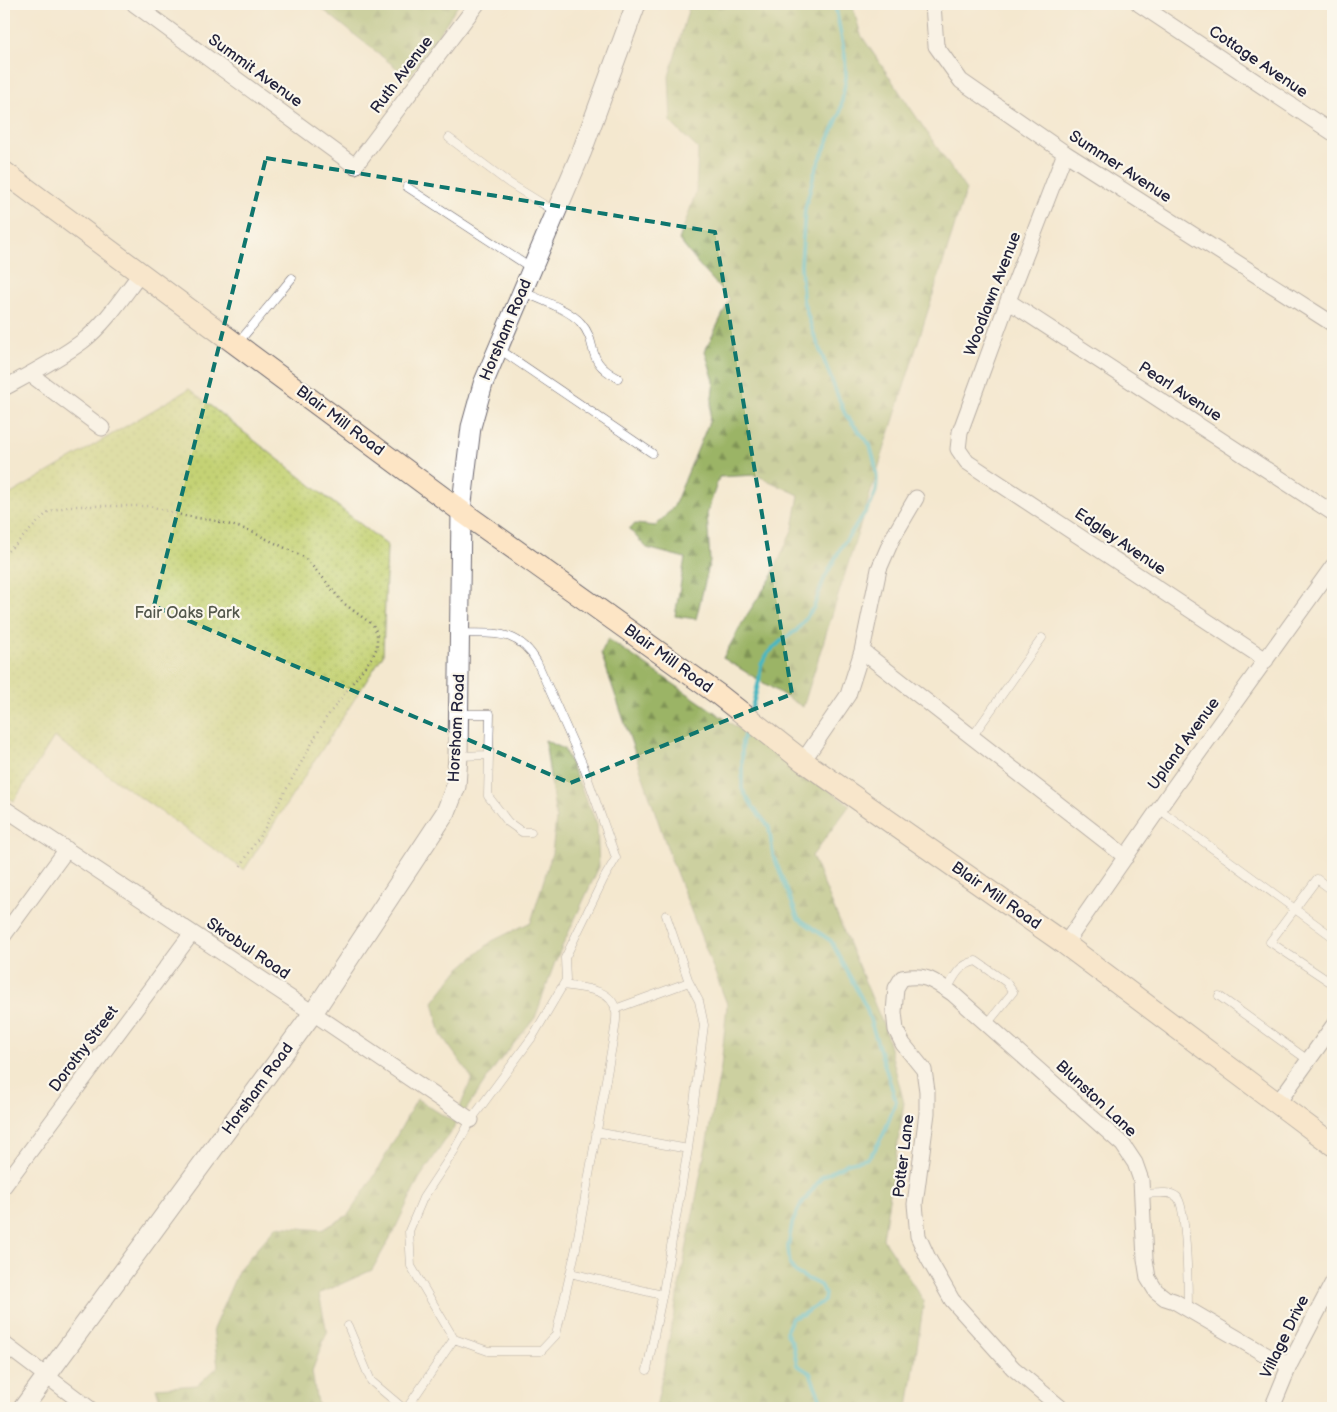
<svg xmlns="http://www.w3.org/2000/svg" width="1337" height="1412" viewBox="0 0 1337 1412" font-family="'Balsamiq Sans',sans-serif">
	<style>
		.forest { fill: url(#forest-firs); stroke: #5e6b50 }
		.park { fill: url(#park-dots); stroke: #737a58 }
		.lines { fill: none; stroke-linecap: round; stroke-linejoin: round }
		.stream { stroke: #48b7c1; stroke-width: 4 }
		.service-casing { stroke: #6c676f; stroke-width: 9 }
		.minor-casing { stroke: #6c676f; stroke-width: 17 }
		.tertiary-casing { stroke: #6c676f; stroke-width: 21 }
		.secondary-casing { stroke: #6c676f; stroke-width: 23 }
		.path { stroke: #6c676f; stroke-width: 2.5; stroke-dasharray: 1 4; stroke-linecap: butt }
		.service { stroke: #fff; stroke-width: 8 }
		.minor { stroke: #fff; stroke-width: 15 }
		.tertiary { stroke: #fff; stroke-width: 19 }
		.secondary { stroke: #fde5c5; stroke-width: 21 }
		.marked { fill: none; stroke: #0f766e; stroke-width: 4; stroke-dasharray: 10 6; stroke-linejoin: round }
		.labels { text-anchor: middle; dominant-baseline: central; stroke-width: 4.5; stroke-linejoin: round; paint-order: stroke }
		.street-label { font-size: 16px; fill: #22223b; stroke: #fbf7ec }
		.park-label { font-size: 16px; fill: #53574c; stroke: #fbf7ec }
	</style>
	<defs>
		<pattern id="forest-firs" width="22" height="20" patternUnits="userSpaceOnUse" patternTransform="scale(1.25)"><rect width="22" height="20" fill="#9bb466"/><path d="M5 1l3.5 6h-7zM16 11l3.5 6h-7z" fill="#7e9255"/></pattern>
		<pattern id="park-dots" width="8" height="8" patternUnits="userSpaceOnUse" patternTransform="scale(1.25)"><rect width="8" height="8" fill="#c4d274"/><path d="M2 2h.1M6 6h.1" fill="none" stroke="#a8b465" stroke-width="1.8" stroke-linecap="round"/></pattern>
	</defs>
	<rect width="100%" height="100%" fill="#fbf7ec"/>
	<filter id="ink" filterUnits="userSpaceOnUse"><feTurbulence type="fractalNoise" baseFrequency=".02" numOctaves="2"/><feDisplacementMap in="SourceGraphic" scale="10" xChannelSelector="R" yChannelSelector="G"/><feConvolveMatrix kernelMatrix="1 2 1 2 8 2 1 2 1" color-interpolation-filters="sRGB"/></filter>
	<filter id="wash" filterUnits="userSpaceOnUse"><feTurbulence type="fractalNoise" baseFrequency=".0096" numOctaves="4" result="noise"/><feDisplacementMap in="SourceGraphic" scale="20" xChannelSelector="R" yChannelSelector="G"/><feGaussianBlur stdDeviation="1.12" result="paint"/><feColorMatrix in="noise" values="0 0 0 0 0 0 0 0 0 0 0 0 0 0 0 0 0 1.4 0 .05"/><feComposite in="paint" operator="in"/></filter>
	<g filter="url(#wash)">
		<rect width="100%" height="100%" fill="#f4e8cf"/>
		<path class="forest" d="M 316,4 L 459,4 L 409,78 Z
			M 690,4 L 852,4 L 861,35 L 966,190 L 803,707 L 723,658 L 745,618 L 771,578 L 793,528 L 799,495 L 756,475 L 719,477 L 707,514 L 710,561 L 696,619 L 675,616 L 685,558 L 647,548 L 629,529 L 635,524 L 656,526 L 674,506 L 709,422 L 714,381 L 705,351 L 730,299 L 700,266 L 679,240 L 696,192 L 698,149 L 671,123 L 669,76 Z
			M 608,639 L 850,805 L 812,856 L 885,1029 L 904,1103 L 883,1239 L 924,1301 L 908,1408 L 656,1408 L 721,1067 L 727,1004 L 671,859 L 601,653 Z
			M 545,740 L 564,749 L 597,824 L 599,867 L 555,962 L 535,1018 L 497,1064 L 419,1179 L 394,1231 L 372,1270 L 319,1294 L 327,1332 L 312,1371 L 317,1403 L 326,1408 L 162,1408 L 156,1388 L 197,1385 L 218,1367 L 213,1329 L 239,1269 L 277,1226 L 322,1230 L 348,1215 L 373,1178 L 417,1099 L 454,1122 L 472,1078 L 441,1035 L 433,1002 L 458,970 L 492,941 L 531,922 L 552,853 L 556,819 Z"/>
		<path class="park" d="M 189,389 L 387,545 L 383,655 L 244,870 L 54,737 L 14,801 L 4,794 L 4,498 Z"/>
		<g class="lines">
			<path class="stream" d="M 751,711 L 759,681 L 761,665 L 768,653 L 781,641 L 797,630 L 814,607 L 824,579 L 842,546 L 871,504 L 876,491 L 877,479 L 875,464 L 870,445 L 845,414 L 839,399 L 813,332 L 803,300 L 801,265 L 805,209 L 815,171 L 840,113 L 846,77 L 845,56 L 835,4
				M 747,725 L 742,742 L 742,789 L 753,807 L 769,827 L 773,855 L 798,918 L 831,941 L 866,1007 L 896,1101 L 884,1133 L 874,1151 L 866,1159 L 848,1163 L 822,1177 L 800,1206 L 792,1224 L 788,1247 L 790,1265 L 796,1273 L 820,1285 L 825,1294 L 824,1301 L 803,1314 L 792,1318 L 786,1332 L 793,1345 L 797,1365 L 810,1373 L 824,1408"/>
		</g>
	</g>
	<g filter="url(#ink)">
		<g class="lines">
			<g class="service-casing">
				<path id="service" d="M 449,138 L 509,183 L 556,212
					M 407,187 L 531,268
					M 523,292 C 539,299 570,310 581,323 C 600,345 583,360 618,378
					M 238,343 L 292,278
					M 499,349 L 652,453
					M 460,633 C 493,634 518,628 537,662 L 583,765 L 616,858 L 603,880 L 565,958 L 566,980 L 563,985 L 533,1036 L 471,1120 L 454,1151 L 423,1198 L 409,1231 L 411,1266 L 454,1339 L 488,1351 L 541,1351 L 556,1335 L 576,1248 L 614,1035 C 615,1027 617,1019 616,1011 C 612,988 582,988 563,985
					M 460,714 L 490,714 L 488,796 L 508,822 L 522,832 L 531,832
					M 972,737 L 1042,638
					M 458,756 L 489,755
					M 1159,809 L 1333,937
					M 1333,891 L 1317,879 L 1270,942 L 1333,984
					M 947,990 C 955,975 959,965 976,961 L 1006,982 L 1013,992 L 987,1024
					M 1219,996 L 1308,1060
					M 615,1009 L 689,982
					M 596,1132 L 688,1149
					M 1143,1194 C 1153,1194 1169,1190 1177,1197 C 1187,1206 1188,1292 1188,1310
					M 570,1273 L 662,1295
					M 348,1326 L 371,1381 L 403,1408
					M 647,1370 L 663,1292 L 688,1149 L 704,1025 L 699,1001 L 689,982 L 666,915
					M 407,1408 L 454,1339"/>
			</g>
			<g class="minor-casing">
				<path id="minor" d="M 134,4 L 355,166 L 477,4
					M 933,4 L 936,46 L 961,81 L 1065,153 L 1333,324
					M 1139,4 L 1333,133
					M 1065,153 L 1008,301 L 960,432 L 958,449 L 967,462 L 1266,660
					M 1008,301 L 1333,513
					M 30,374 L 102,428
					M 4,388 C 30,374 59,359 83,341 C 106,323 123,296 141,273
					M 862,651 L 1126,857
					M 803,761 L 848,695 L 862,651 L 879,569 L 892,539 L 916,498
					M 4,808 L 313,1013 L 471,1120
					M 4,935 L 67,849
					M 1065,944 L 1174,787 L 1333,566
					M 1277,1104 L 1333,1026
					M 4,1186 L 192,933
					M 4,1344 L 89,1408
					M 1061,1408 L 1013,1368 L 952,1300 L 928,1258 L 918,1236 L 915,1204 L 927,1113 L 927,1091 L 924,1070 L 903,1044 L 896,1030 L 894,1012 L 896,988 L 902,978 C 927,974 932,980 952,993 L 1123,1145 L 1135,1163 L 1141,1180 L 1145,1259 L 1148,1278 L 1156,1291 L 1165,1298 L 1174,1301 L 1273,1359 L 1290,1364
					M 1272,1408 L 1290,1364 L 1333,1282"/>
			</g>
			<g class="tertiary-casing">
				<path id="tertiary" d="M 23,1408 L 313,1013 L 446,812 L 456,786 L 458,756 L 461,511 L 471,427 L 483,384 L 582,151 L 636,4"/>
			</g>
			<g class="secondary-casing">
				<path id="secondary" d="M 4,172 L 461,511 L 719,695 L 803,761 L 1065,944 L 1333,1145"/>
			</g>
			<path class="path" d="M 4,554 L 17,543 L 49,511 L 71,506 L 150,506 L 185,516 L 217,521 L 248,530 L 304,557 L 324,579 L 342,602 L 373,625 L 377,633 L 377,647 L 373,656 L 326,718 L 263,831 L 240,867"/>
			<use href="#service" class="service"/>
			<use href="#minor" class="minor"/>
			<use href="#tertiary" class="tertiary"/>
			<use href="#secondary" class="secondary"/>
		</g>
	</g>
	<path d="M0 0H1337V1412H0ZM 266,158 L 715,232 L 792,694 L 570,783 L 154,606 Z" fill="#f4e8cf" fill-opacity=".55" fill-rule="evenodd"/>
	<path class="marked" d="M 266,158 L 715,232 L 792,694 L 570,783 L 154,606 Z"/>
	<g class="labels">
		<g class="street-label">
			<text transform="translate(1258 62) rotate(34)">Cottage Avenue</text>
			<text transform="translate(255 71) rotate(36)">Summit Avenue</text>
			<text transform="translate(402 75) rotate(-53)">Ruth Avenue</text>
			<text transform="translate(1120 167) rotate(33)">Summer Avenue</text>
			<text transform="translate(993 294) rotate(-69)">Woodlawn Avenue</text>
			<text transform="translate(506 330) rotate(-67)">Horsham Road</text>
			<text transform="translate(1180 392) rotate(33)">Pearl Avenue</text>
			<text transform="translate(340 421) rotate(37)">Blair Mill Road</text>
			<text transform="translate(1120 542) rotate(34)">Edgley Avenue</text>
			<text transform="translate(668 659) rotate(36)">Blair Mill Road</text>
			<text transform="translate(457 728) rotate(-87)">Horsham Road</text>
			<text transform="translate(1184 744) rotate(-54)">Upland Avenue</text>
			<text transform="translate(996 896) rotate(35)">Blair Mill Road</text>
			<text transform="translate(248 949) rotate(34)">Skrobul Road</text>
			<text transform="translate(84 1049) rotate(-53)">Dorothy Street</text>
			<text transform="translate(258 1089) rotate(-54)">Horsham Road</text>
			<text transform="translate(1096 1099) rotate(43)">Blunston Lane</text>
			<text transform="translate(904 1156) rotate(-83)">Potter Lane</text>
			<text transform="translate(1285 1337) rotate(-64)">Village Drive</text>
		</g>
		<g class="park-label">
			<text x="187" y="613">Fair Oaks Park</text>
		</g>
	</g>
	<rect width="1337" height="1412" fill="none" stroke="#fbf7ec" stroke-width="20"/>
</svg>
